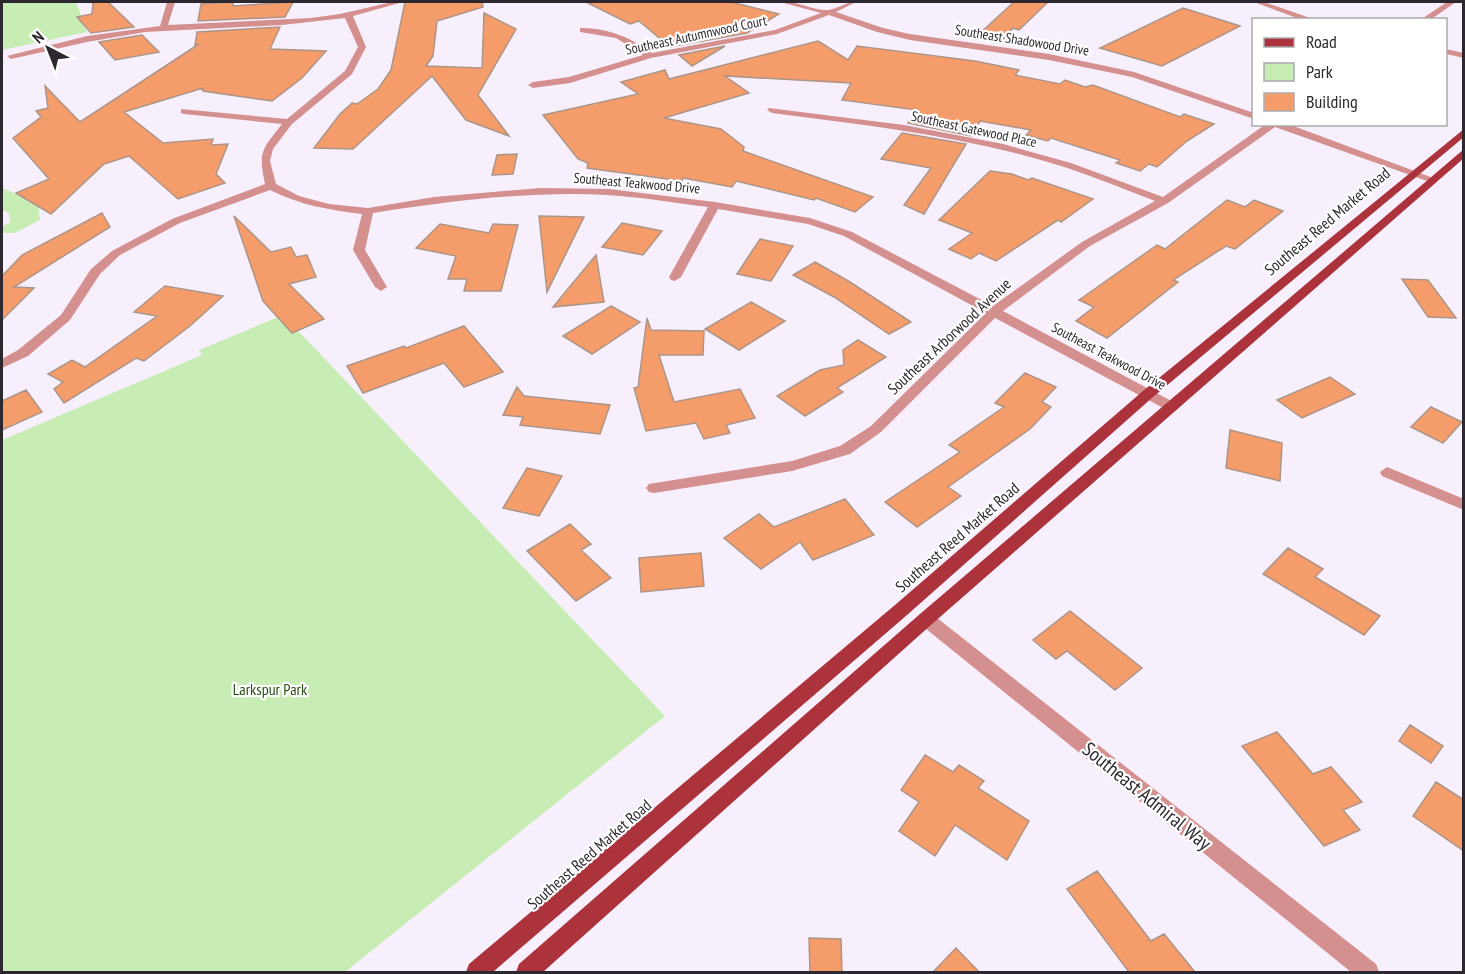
<svg xmlns="http://www.w3.org/2000/svg" width="1465" height="974" viewBox="0 0 1465 974" font-family="'PT Sans Narrow',sans-serif">
	<style>
		.green { fill: #c7edb5 }
		.building { fill: #f49c6a; stroke: #ac9588; stroke-width: 1.5 }
		.lines { fill: none; stroke-linecap: round; stroke-linejoin: round }
		.minor { fill: #d4908e; fill-rule: evenodd }
		.major { fill: #ac333b; fill-rule: evenodd }
		.labels { text-anchor: middle; dominant-baseline: central; stroke-width: 4.5; stroke-linejoin: round; paint-order: stroke }
		.far-street-label { font-size: 14px; fill: #2d2830; stroke: #fff }
		.street-label { font-size: 16px; fill: #2d2830; stroke: #fff }
		.park-label { font-size: 16px; fill: #294c14; stroke: #fff }
		.near-street-label { font-size: 20px; fill: #2d2830; stroke: #fff }
	</style>
	<rect width="100%" height="100%" fill="#f8effd"/>
	<path class="green" d="M 2,2 L 76,2 L 87,32 L 2,50 Z
		M 2,188 L 38,203 L 40,220 L 15,233 L 2,233 L 2,227 L 10,222 L 9,213 L 2,210 Z
		M 283,315 L 665,716 L 345,972 L 2,972 L 2,440 L 202,355 L 199,350 Z"/>
	<path class="building" d="M 93,2 L 108,2 L 134,27 L 91,33 L 77,17 L 92,14 Z
		M 233,2 L 233,6 L 293,2 L 285,17 L 198,21 L 201,4 Z
		M 405,2 L 482,2 L 483,7 L 437,21 L 433,56 L 426,66 L 482,68 L 484,13 L 516,29 L 478,95 L 509,136 L 466,120 L 432,76 L 353,149 L 314,148 L 340,114 L 352,103 L 357,104 L 378,89 L 391,70 Z
		M 586,2 L 731,2 L 779,14 L 747,33 L 670,47 L 639,21 L 630,24 Z
		M 1014,2 L 1048,2 L 1019,30 L 1013,28 L 1003,40 L 979,34 Z
		M 1183,8 L 1240,26 L 1162,66 L 1100,48 Z
		M 280,27 L 270,49 L 326,51 L 302,78 L 272,101 L 203,91 L 203,88 L 124,112 L 163,143 L 213,139 L 211,145 L 228,144 L 216,174 L 225,183 L 178,199 L 129,156 L 104,164 L 51,214 L 16,193 L 49,179 L 13,138 L 41,117 L 36,111 L 48,108 L 45,86 L 80,122 L 199,44 L 195,45 L 197,32 Z
		M 142,35 L 159,52 L 115,60 L 99,42 Z
		M 818,41 L 848,60 L 857,46 L 975,61 L 1019,70 L 1015,75 L 1060,84 L 1065,80 L 1085,87 L 1093,85 L 1180,117 L 1184,114 L 1214,124 L 1187,141 L 1157,167 L 1149,164 L 1140,171 L 1116,163 L 1120,160 L 1051,138 L 1048,141 L 1026,135 L 1031,130 L 980,121 L 971,136 L 908,123 L 917,110 L 842,100 L 851,83 L 725,76 L 749,93 L 664,118 L 721,129 L 744,147 L 743,151 L 873,197 L 855,212 L 816,198 L 814,200 L 736,181 L 732,187 L 683,178 L 682,181 L 587,168 L 588,163 L 578,159 L 543,115 L 638,94 L 621,82 L 665,70 L 669,79 Z
		M 725,46 L 692,66 L 679,55 Z
		M 902,133 L 966,144 L 924,214 L 904,205 L 931,168 L 881,159 Z
		M 517,154 L 513,174 L 492,175 L 497,155 Z
		M 990,171 L 1012,174 L 1028,180 L 1032,178 L 1093,199 L 1061,222 L 1058,220 L 996,261 L 979,253 L 971,259 L 949,249 L 972,233 L 939,220 Z
		M 1227,200 L 1245,207 L 1254,200 L 1283,211 L 1235,249 L 1226,246 L 1173,280 L 1178,282 L 1107,338 L 1076,321 L 1094,307 L 1079,300 L 1157,245 L 1165,249 Z
		M 102,213 L 110,227 L 14,287 L 34,288 L 2,320 L 2,276 L 22,255 Z
		M 234,216 L 271,252 L 291,247 L 296,257 L 307,255 L 316,277 L 289,284 L 324,319 L 292,333 L 263,301 Z
		M 539,216 L 584,217 L 547,292 Z
		M 622,223 L 662,231 L 643,255 L 602,247 Z
		M 440,224 L 489,233 L 493,224 L 518,225 L 501,291 L 464,291 L 467,279 L 448,279 L 456,256 L 416,248 Z
		M 760,239 L 793,246 L 771,281 L 737,274 Z
		M 596,255 L 604,302 L 553,307 L 567,290 Z
		M 815,262 L 850,282 L 911,322 L 889,334 L 834,297 L 793,275 Z
		M 1402,279 L 1428,280 L 1456,318 L 1428,317 Z
		M 165,286 L 223,296 L 190,326 L 144,361 L 136,358 L 64,403 L 54,389 L 63,382 L 48,374 L 72,360 L 85,367 L 157,316 L 134,312 Z
		M 751,302 L 785,321 L 739,350 L 705,329 Z
		M 611,306 L 640,322 L 592,354 L 563,336 Z
		M 647,318 L 651,330 L 704,331 L 703,355 L 659,355 L 674,402 L 740,389 L 755,418 L 726,425 L 730,433 L 704,439 L 696,423 L 646,431 L 634,388 L 638,387 Z
		M 464,326 L 503,372 L 464,387 L 444,363 L 363,393 L 347,366 L 404,346 L 406,348 Z
		M 858,340 L 886,357 L 837,388 L 843,392 L 805,416 L 777,396 L 820,370 L 844,365 L 843,350 Z
		M 1025,373 L 1056,387 L 1042,402 L 1051,407 L 1030,429 L 948,487 L 961,496 L 917,527 L 885,502 L 960,452 L 949,445 L 1004,407 L 995,403 Z
		M 1330,377 L 1355,394 L 1302,418 L 1277,400 Z
		M 517,387 L 524,396 L 610,405 L 600,434 L 520,425 L 523,417 L 503,415 Z
		M 26,390 L 42,412 L 2,430 L 2,401 Z
		M 1431,407 L 1462,422 L 1443,443 L 1411,427 Z
		M 1230,430 L 1282,443 L 1280,481 L 1226,468 Z
		M 527,468 L 562,476 L 539,516 L 503,508 Z
		M 845,499 L 874,535 L 813,560 L 800,542 L 761,569 L 724,538 L 759,514 L 774,527 Z
		M 570,524 L 591,544 L 581,550 L 611,578 L 576,601 L 527,551 Z
		M 1288,548 L 1323,569 L 1315,577 L 1380,616 L 1364,635 L 1263,574 Z
		M 701,553 L 704,586 L 641,592 L 639,558 Z
		M 1070,611 L 1142,668 L 1115,690 L 1067,651 L 1056,659 L 1033,640 Z
		M 1410,725 L 1443,746 L 1431,763 L 1399,741 Z
		M 1277,732 L 1313,774 L 1331,767 L 1362,802 L 1343,810 L 1360,830 L 1324,846 L 1242,746 Z
		M 925,755 L 953,772 L 959,765 L 984,781 L 978,788 L 1029,821 L 1007,860 L 955,825 L 935,856 L 899,831 L 919,802 L 901,790 Z
		M 1436,782 L 1464,800 L 1464,851 L 1413,816 Z
		M 1097,871 L 1151,941 L 1164,934 L 1195,972 L 1129,972 L 1067,889 Z
		M 809,938 L 841,939 L 842,972 L 810,972 Z
		M 956,948 L 979,972 L 933,972 Z"/>
	<g class="lines">
		<path class="minor" d="M 167,2 L 175,2 L 168,25 L 311,18 L 340,14 L 392,2 L 403,2 L 353,16 L 366,47 L 352,74 L 292,124 L 273,149 L 270,161 L 276,184 L 299,196 L 329,204 L 368,208 L 434,197 L 540,188 L 609,189 L 715,202 L 810,218 L 852,232 L 993,306 L 1082,242 L 1155,201 C 1114,185 1073,168 1030,157 C 945,134 858,124 772,113 L 767,110 L 769,108 L 904,125 L 1003,144 L 1071,163 L 1163,197 L 1266,124 L 1288,124 L 1436,179 L 1427,181 L 1275,127 L 1168,203 L 1090,246 L 1003,311 L 1177,404 L 1179,407 L 1177,410 L 1167,410 L 995,318 L 881,432 L 850,454 L 792,471 L 654,493 L 649,492 L 646,488 L 649,484 L 792,461 L 840,446 L 871,426 L 986,313 L 844,236 L 808,224 L 718,209 L 681,277 L 675,281 L 671,280 L 669,277 L 708,207 C 675,203 641,197 607,195 C 529,191 450,201 373,213 L 365,250 L 387,287 L 381,291 L 375,287 L 353,250 L 362,214 C 329,210 300,205 270,190 L 180,223 L 120,255 L 100,274 L 70,320 L 28,356 L 2,368 L 2,359 L 18,350 L 61,315 L 91,269 L 112,251 L 172,219 L 265,184 C 258,151 262,150 282,124 L 184,114 L 181,113 L 181,109 L 287,119 L 345,71 L 358,47 L 345,18 L 282,25 L 145,32 L 87,42 L 11,59 L 7,56 L 87,36 L 160,26 Z
			M 780,2 C 797,0 813,11 828,10 C 838,9 845,2 856,2 L 836,12 L 883,28 L 910,34 L 1049,54 L 1134,72 L 1254,113 L 1254,119 L 1132,77 L 1049,60 L 910,40 L 877,32 L 829,15 L 777,34 L 651,58 L 570,83 L 533,88 L 528,85 L 533,82 L 569,77 L 643,55 L 616,38 L 580,32 L 580,28 L 583,28 C 611,29 629,37 652,53 L 775,30 L 821,13 Z
			M 1254,2 L 1264,2 L 1316,20 L 1302,20 Z
			M 1447,2 L 1456,2 L 1430,20 L 1420,20 Z
			M 1446,49 L 1464,53 L 1464,58 L 1446,54 Z
			M 1387,467 L 1464,499 L 1464,510 L 1382,476 L 1380,472 Z
			M 926,612 L 932,614 L 1376,964 L 1379,972 L 1351,972 L 920,624 L 918,619 L 920,614 Z"/>
		<path class="major" d="M 1464,129 L 1464,137 L 1153,397 L 907,615 L 493,972 L 466,972 L 469,964 L 895,605 L 1143,391 Z
			M 1464,149 L 1464,158 L 932,624 L 543,972 L 516,972 L 519,964 L 920,614 Z"/>
	</g>
	<g class="labels">
		<g class="far-street-label">
			<text transform="translate(696 35) rotate(-12)">Southeast Autumnwood Court</text>
			<text transform="translate(1022 40) rotate(9)">Southeast Shadowood Drive</text>
			<text transform="translate(974 129) rotate(12)">Southeast Gatewood Place</text>
			<text transform="translate(637 183) rotate(5)">Southeast Teakwood Drive</text>
			<text transform="translate(1109 356) rotate(28)">Southeast Teakwood Drive</text>
		</g>
		<g class="street-label">
			<text transform="translate(1327 221) rotate(-40)">Southeast Reed Market Road</text>
			<text transform="translate(949 336) rotate(-43)">Southeast Arborwood Avenue</text>
			<text transform="translate(957 537) rotate(-41)">Southeast Reed Market Road</text>
			<text transform="translate(589 854) rotate(-41)">Southeast Reed Market Road</text>
		</g>
		<g class="park-label">
			<text x="270" y="689">Larkspur Park</text>
		</g>
		<g class="near-street-label">
			<text transform="translate(1147 796) rotate(39)">Southeast Admiral Way</text>
		</g>
	</g>
	<rect width="1465" height="974" fill="none" stroke="#2d2830" stroke-width="6"/>
	<rect x="1252" y="18" width="195" height="108" fill="#ffffff" stroke="#aba9ac" stroke-width="1.5"/>
	<rect x="1264" y="38" width="30" height="9" fill="#ac333b" stroke="#aba9ac" stroke-width="1.5"/>
	<text x="1306" y="48" font-size="18" fill="#2d2830">Road</text>
	<rect x="1264" y="63" width="30" height="18" fill="#c7edb5" stroke="#aba9ac" stroke-width="1.5"/>
	<text x="1306" y="78" font-size="18" fill="#2d2830">Park</text>
	<rect x="1264" y="93" width="30" height="18" fill="#f49c6a" stroke="#aba9ac" stroke-width="1.5"/>
	<text x="1306" y="108" font-size="18" fill="#2d2830">Building</text>
	<g transform="translate(48 48) rotate(318)" stroke="#ffffff" stroke-width="4.5" paint-order="stroke">
	<path d="M0-4.5L10 22L0 15L-10 22Z" fill="#2d2830"/>
	<text y="-9" font-size="16" font-weight="bold" text-anchor="middle" fill="#2d2830">N</text>
	</g>
</svg>
